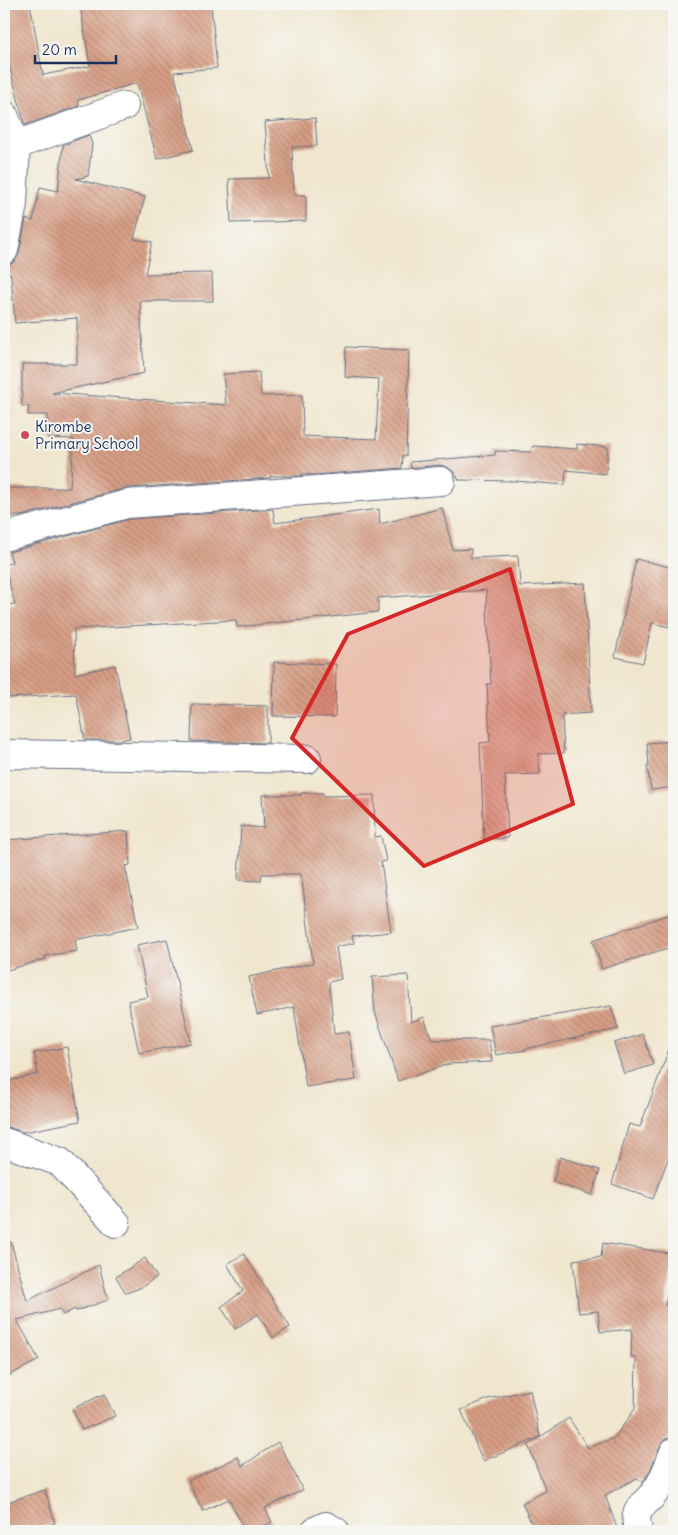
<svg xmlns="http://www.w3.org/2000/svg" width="678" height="1535" viewBox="0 0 678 1535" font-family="Delius,sans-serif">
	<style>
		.building { fill: url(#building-back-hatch) }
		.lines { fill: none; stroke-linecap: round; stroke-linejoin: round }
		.minor-casing { stroke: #666f85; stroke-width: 30 }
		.minor { stroke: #fff; stroke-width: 28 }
		.marked { fill: #d62828; fill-opacity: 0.2; stroke: #d62828; stroke-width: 4; stroke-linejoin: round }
		.poi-dot { fill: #d1495b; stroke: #f6f6f2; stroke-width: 2 }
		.labels { text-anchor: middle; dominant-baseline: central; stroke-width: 4; stroke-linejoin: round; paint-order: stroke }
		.poi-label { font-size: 15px; fill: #1b2f5e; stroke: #f6f6f2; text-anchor: start }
	</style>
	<defs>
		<pattern id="building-back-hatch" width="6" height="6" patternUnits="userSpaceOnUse" patternTransform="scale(1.25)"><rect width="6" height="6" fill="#d89e84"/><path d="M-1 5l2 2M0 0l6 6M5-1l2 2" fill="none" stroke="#ae816f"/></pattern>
	</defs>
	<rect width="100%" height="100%" fill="#f6f6f2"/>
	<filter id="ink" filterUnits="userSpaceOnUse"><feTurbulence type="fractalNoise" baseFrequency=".02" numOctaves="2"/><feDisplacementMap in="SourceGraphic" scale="10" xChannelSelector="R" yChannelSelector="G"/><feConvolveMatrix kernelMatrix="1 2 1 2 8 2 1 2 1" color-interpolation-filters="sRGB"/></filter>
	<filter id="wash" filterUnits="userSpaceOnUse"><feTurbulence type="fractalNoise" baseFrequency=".0096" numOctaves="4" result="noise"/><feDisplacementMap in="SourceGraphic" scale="20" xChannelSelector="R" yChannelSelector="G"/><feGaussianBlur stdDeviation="1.12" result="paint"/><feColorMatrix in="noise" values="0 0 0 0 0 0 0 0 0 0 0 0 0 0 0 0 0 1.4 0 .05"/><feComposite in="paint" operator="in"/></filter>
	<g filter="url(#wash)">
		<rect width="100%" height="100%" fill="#f0e6ce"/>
		<g id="blocks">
			<path class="building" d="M 4,4 L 30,4 L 43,75 L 90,66 L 80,4 L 211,4 L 217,68 L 174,72 L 193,150 L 157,159 L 137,83 L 78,100 L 79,106 L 25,125 L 4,46 Z
				M 315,118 L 317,146 L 292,147 L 294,195 L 306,195 L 306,221 L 231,223 L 229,179 L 269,178 L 265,122 Z
				M 89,135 L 92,144 L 88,176 L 76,179 L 145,197 L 134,239 L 152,242 L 145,274 L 212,273 L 213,301 L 140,301 L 144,373 L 52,393 L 226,405 L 223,374 L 259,372 L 261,396 L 302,395 L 303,436 L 376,439 L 379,379 L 345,377 L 346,347 L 409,350 L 406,456 L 403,455 L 402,468 L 313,475 L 302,474 L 302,476 L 270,476 L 270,478 L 126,488 L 21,516 L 5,516 L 4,488 L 70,488 L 74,439 L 47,438 L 48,415 L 28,415 L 29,406 L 22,406 L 22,364 L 77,364 L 77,318 L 15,323 L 11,274 L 7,274 L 9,265 L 15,261 L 19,253 L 26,219 L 33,221 L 40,187 L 58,191 L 63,145 Z
				M 577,444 L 608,447 L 606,474 L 566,470 L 565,485 L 515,481 L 459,480 L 454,472 L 447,467 L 440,465 L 411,468 L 410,462 L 495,455 L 495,451 L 530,452 L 533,446 L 577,449 Z
				M 442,508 L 453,550 L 471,549 L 471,558 L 518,556 L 520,586 L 585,583 L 591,713 L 562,715 L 564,753 L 538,754 L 540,774 L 505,775 L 508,838 L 484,839 L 480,743 L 490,742 L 487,684 L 491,684 L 486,590 L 378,598 L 378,612 L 237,627 L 236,620 L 74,629 L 75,674 L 115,665 L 130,738 L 121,740 L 85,740 L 76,694 L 8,698 L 8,695 L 4,695 L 4,605 L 15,604 L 4,565 L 12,562 L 9,552 L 130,519 L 273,509 L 275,523 L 379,509 L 380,524 Z
				M 636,559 L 674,568 L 674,628 L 652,623 L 643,663 L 615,657 Z
				M 274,662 L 336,664 L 335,717 L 273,716 Z
				M 192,704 L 268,706 L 268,743 L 191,741 Z
				M 674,741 L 674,787 L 651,790 L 647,766 L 649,766 L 647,743 Z
				M 301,793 L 323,793 L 323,796 L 374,795 L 375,837 L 381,836 L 386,861 L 381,862 L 391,932 L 352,936 L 354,943 L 336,947 L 341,979 L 329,982 L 334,1034 L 349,1032 L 356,1080 L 306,1087 L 294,1007 L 257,1015 L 249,977 L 313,963 L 301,874 L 262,874 L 261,881 L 238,880 L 241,826 L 264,828 L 262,795 L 301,795 Z
				M 128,831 L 130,865 L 125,866 L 138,927 L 75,940 L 77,951 L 45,956 L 46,959 L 4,971 L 4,840 Z
				M 674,913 L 674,946 L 602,969 L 593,940 Z
				M 167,939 L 191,1043 L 139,1053 L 128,1001 L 148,997 L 137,945 Z
				M 408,975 L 411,1022 L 424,1017 L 432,1040 L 489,1040 L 492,1062 L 449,1064 L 398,1081 L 375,1012 L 372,977 Z
				M 611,1006 L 618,1029 L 525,1049 L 526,1050 L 496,1055 L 490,1026 Z
				M 643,1034 L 653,1065 L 624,1074 L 614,1043 Z
				M 672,1041 L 674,1041 L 674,1148 L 671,1160 L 668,1159 L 653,1199 L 612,1184 L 629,1124 L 640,1127 Z
				M 67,1047 L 80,1121 L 24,1132 L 7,1127 L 4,1114 L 4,1082 L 38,1074 L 34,1053 Z
				M 560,1157 L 600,1170 L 592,1195 L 553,1182 Z
				M 11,1242 L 27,1301 L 99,1265 L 108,1300 L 76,1311 L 75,1309 L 63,1315 L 60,1309 L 17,1320 L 39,1360 L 4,1378 L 4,1243 Z
				M 603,1243 L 674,1254 L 665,1306 L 674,1305 L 674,1437 L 665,1439 L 660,1446 L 649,1473 L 643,1482 L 637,1478 L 605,1495 L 618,1531 L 535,1531 L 522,1503 L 546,1491 L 528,1445 L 569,1418 L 588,1448 L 614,1438 L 635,1409 L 636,1357 L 631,1357 L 632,1329 L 600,1332 L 598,1311 L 579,1313 L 573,1260 L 601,1257 Z
				M 244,1254 L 290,1327 L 273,1338 L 258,1314 L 235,1329 L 221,1307 L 243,1291 L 227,1264 Z
				M 145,1258 L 157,1277 L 140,1288 L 126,1293 L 116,1277 Z
				M 530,1390 L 540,1437 L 483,1461 L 461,1410 L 488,1399 Z
				M 104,1394 L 115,1416 L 82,1430 L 72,1409 Z
				M 278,1442 L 303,1490 L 265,1508 L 272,1522 L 254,1531 L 245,1531 L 229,1499 L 203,1511 L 188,1481 L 238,1457 L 242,1466 Z
				M 45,1490 L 55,1523 L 29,1531 L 4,1531 L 4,1503 Z"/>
		</g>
	</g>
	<g filter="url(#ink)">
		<use href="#blocks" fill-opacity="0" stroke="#666f85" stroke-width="1"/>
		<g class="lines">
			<g class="minor-casing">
				<path id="minor" d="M 4,115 L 16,145 L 13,204 L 4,250
					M 16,145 L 124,106
					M 4,537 L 127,504 L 441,481
					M 4,754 L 307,759
					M 4,1142 L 60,1162 L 116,1223
					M 315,1531 L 326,1526 L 335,1531
					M 638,1531 C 632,1503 645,1508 658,1488 C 665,1477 669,1464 674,1452"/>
			</g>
			<use href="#minor" class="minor"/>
		</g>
	</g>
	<path class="marked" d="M 510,569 L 573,804 L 424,866 L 292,738 L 348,634 Z"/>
	<circle class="poi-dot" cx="25" cy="435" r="5"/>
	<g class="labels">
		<g class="poi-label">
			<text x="35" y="426">Kirombe<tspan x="35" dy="17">Primary School</tspan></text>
		</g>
	</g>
	<rect width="678" height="1535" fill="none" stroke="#f6f6f2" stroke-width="20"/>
	<path d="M35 55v8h81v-8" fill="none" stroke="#1b2f5e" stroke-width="2.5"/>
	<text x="42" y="55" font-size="15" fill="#1b2f5e" stroke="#f6f6f2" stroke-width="4" paint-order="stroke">20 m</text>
</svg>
